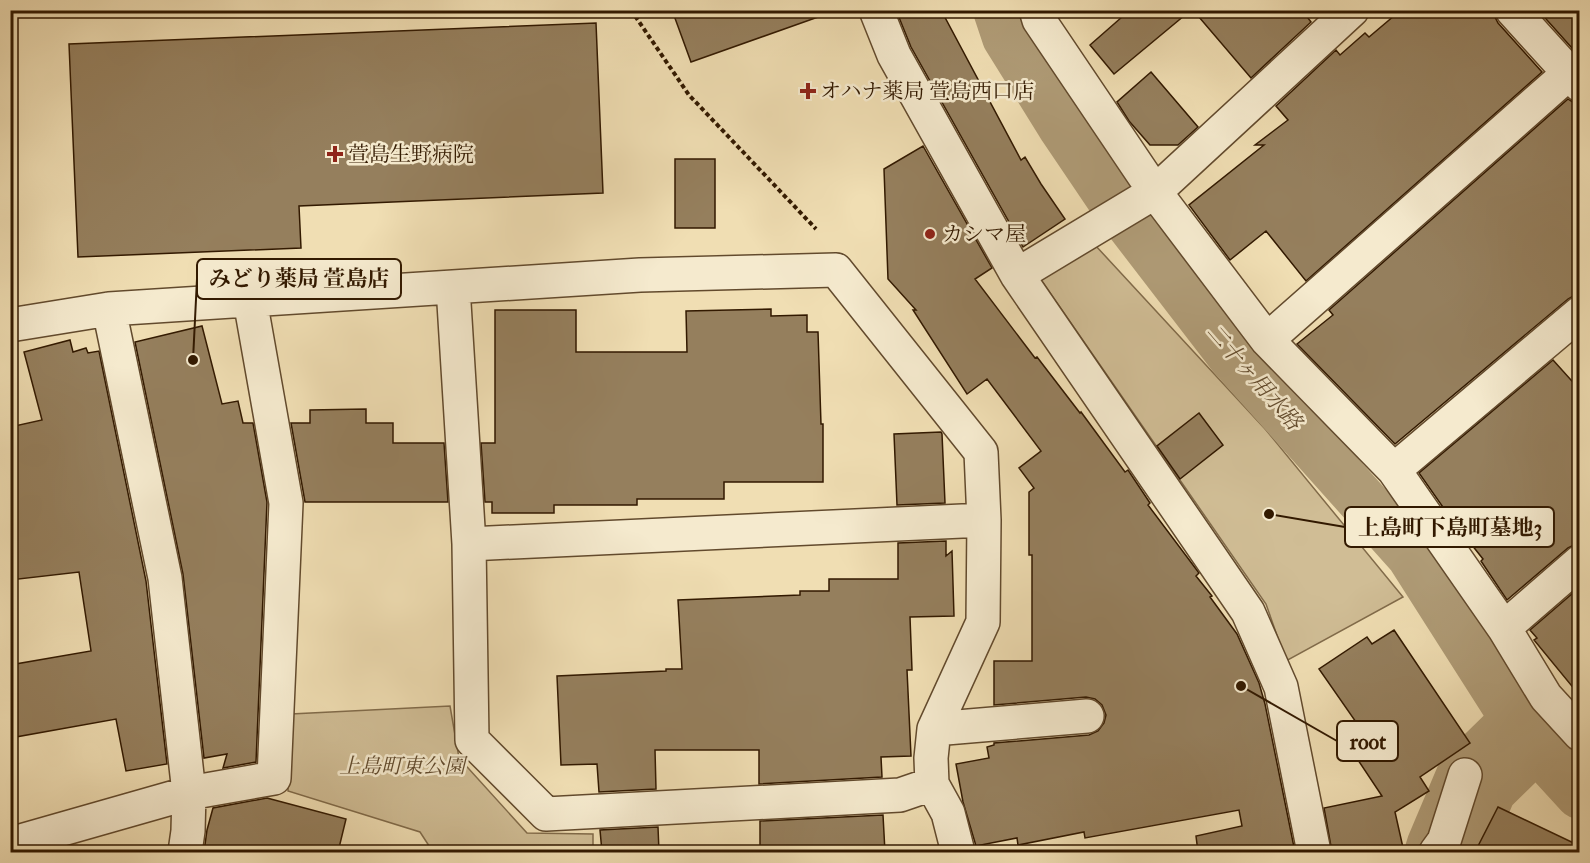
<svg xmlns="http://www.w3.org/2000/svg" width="1590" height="863" viewBox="0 0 1590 863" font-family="'IM FELL Double Pica','Noto Serif JP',serif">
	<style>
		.green { fill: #d0bd95; stroke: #816b4a; stroke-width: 1.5 }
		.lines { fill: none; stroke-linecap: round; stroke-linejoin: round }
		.canal { stroke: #af9b76; stroke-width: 50 }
		.river { stroke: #af9b76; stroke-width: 84 }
		.building { fill: #957f5d; stroke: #321900; stroke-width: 1.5 }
		.street-casing { stroke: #624a2d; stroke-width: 36 }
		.path { stroke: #321900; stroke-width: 4; stroke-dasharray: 4.5 3; stroke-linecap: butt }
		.street { stroke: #f5eace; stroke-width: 33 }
		.poi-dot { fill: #8f2418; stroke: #f5eace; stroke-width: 2 }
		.labels { text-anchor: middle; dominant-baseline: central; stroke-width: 5; stroke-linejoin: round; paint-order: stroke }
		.poi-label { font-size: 21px; fill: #321900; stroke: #f5eace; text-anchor: start }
		.park-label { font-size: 21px; font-style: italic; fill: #614a2d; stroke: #f5eace }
		.water-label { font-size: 22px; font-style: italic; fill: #644d2f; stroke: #f5eace }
		.leader { fill: none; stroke: #321900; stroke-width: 2 }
		.callout-dot { fill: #321900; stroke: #f5eace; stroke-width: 2 }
		.callout { fill: #f5eace; stroke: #321900; stroke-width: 2 }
		.callout-label { font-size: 22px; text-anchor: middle; font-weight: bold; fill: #321900 }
	</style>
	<rect width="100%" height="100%" fill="#f0deb3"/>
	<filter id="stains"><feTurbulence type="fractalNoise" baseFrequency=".00333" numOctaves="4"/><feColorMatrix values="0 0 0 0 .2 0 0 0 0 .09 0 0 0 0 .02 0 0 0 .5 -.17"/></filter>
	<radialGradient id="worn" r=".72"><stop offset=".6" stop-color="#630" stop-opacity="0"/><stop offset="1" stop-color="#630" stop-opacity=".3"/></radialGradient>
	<path class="green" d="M 1095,245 L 1266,430 L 1403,597 L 1286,661 L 1266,604 L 1041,280 Z
		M 450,706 L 459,758 L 527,833 L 593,834 L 593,852 L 433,852 L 420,832 L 288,791 L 291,714 Z"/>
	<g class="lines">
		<path class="canal" d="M 998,10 L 1007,37 L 1063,127 L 1111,198 L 1231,354 L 1411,555 L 1525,734 L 1580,794"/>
		<path class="river" d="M 1447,852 L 1477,781 L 1525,734"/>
	</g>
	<path class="building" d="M 672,10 L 820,10 L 821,16 L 691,62 Z
		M 896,10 L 941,10 L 1021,160 L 1025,157 L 1041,184 L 1065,219 L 1023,247 L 911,47 Z
		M 1130,10 L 1191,10 L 1114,74 L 1090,45 Z
		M 1193,10 L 1302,10 L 1311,22 L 1251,78 Z
		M 1401,10 L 1494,10 L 1494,15 L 1498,23 L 1542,72 L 1306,281 L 1266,231 L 1230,260 L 1189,205 L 1264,145 L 1255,145 L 1288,120 L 1276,106 L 1336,50 L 1340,55 L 1365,33 L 1369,37 Z
		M 1538,10 L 1580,10 L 1580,57 Z
		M 596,23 L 603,193 L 299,206 L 301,248 L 78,257 L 69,44 Z
		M 1151,72 L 1198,127 L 1178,145 L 1150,145 L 1129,121 L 1117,102 Z
		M 1568,99 L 1574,103 L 1580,103 L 1580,292 L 1568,299 L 1395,444 L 1297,344 L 1333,315 L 1329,310 Z
		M 923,146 L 992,268 L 975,279 L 1035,358 L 1037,357 L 1080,413 L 1081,412 L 1125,472 L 1128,470 L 1150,503 L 1148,505 L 1199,573 L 1196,576 L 1212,596 L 1210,597 L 1237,634 L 1259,683 L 1265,704 L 1295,852 L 1198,852 L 1196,836 L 1242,826 L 1239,810 L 1085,838 L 1084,832 L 1018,845 L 1017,838 L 976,846 L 963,802 L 956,764 L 989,758 L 987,747 L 994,745 L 994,743 L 1089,735 L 1098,731 L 1104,723 L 1106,715 L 1102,705 L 1095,699 L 1086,697 L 994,705 L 994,661 L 1032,661 L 1032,555 L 1029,555 L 1029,492 L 1034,488 L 1019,468 L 1041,451 L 987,379 L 967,394 L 913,310 L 916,310 L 888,279 L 884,169 Z
		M 675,159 L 715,159 L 715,228 L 675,228 Z
		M 771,309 L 771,316 L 807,315 L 807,332 L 818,332 L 821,424 L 823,424 L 823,482 L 724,482 L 724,499 L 637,499 L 637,505 L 554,505 L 554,513 L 492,513 L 492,502 L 485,502 L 481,443 L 495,443 L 495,310 L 576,310 L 576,352 L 687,352 L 686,311 Z
		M 202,326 L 222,404 L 238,401 L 243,423 L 253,423 L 267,502 L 256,762 L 223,768 L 227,754 L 204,758 L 183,574 L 135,342 Z
		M 70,340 L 73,352 L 86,348 L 88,353 L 99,351 L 146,581 L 167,764 L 126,771 L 116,719 L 10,738 L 10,665 L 91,651 L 79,572 L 10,580 L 10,427 L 42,420 L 24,352 Z
		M 1553,360 L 1580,390 L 1580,544 L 1576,544 L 1568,548 L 1507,600 L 1481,561 L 1483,559 L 1452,520 L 1419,473 Z
		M 366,409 L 366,423 L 393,423 L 393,443 L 444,443 L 448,502 L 305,502 L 291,423 L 310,423 L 310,410 Z
		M 1199,413 L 1223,445 L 1180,479 L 1157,446 Z
		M 941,432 L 942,434 L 945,503 L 897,505 L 894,434 Z
		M 946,541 L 946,556 L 952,551 L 954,616 L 910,617 L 912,670 L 907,670 L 911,756 L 881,757 L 882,777 L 759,784 L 759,750 L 655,750 L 656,789 L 599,792 L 597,764 L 561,765 L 557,676 L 666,671 L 666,669 L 682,669 L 678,600 L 800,595 L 800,591 L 829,591 L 829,579 L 898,579 L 898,543 Z
		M 1580,587 L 1580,696 L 1534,640 L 1537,638 L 1530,630 Z
		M 1394,630 L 1470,743 L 1420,777 L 1429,791 L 1395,812 L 1404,852 L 1332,852 L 1324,808 L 1382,796 L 1340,733 L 1356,722 L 1319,669 L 1367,637 L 1372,644 Z
		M 267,798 L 346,819 L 338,852 L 204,852 L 207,830 L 213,808 Z
		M 1498,807 L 1580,846 L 1580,852 L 1475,852 Z
		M 883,815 L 885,852 L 760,852 L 760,821 Z
		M 658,827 L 659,852 L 602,852 L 600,830 Z"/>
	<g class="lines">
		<g class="street-casing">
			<path id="street" d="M 876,10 L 894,55 L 1017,275 L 1248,612 L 1281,687 L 1314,852
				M 1036,10 L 1039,20 L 1155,192 L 1267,340 L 1394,470 L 1504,628 L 1546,697 L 1580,734
				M 1512,10 L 1580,85
				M 1017,275 L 1155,192 L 1352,10
				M 109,309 L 165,578 L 189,793 L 188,831 L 185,852
				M 10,325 L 109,309 L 640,275 L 836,270 L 981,452 L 984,520 L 983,622 L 934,729 L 931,758 L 932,784 L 900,795 L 546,814 L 472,740 L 469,544 L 453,287
				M 1267,340 L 1568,74
				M 1394,470 L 1580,313
				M 469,544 L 984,520
				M 1504,628 L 1580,562
				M 934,729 L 1087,716
				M 932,784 L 948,813 L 958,852
				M 10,844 L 189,793 L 274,778 L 286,503 L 250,300
				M 1436,852 L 1444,841 L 1465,775"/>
		</g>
		<path class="path" d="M 631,10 L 689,95 L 816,229"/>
		<use href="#street" class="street"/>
	</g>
	<g class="poi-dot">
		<path d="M805 82h6v6h6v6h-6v6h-6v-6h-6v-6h6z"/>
		<path d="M332 145h6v6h6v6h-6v6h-6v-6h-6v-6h6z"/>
		<circle cx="930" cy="234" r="6"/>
	</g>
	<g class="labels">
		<g class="poi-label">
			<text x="820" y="91">オハナ薬局 萱島西口店</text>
			<text x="348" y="154">萱島生野病院</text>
			<text x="942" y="234">カシマ屋</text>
		</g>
		<g class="park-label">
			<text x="402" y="766">上島町東公園</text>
		</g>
		<g class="water-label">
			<text transform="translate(1254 377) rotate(49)">二十ヶ用水路</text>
		</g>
	</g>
	<path class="leader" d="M193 360L197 279M1269 514L1345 527M1241 686L1337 741"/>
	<g class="callout-dot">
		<circle cx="193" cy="360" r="6"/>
		<circle cx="1269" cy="514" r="6"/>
		<circle cx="1241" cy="686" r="6"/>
	</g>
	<g class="callout">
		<rect x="197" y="259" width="204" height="40" rx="6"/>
		<rect x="1345" y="507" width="209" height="40" rx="6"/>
		<rect x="1337" y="721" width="61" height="40" rx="6"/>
	</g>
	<g class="callout-label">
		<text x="299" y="286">みどり薬局 萱島店</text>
		<text x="1450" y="535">上島町下島町墓地3</text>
		<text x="1368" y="749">root</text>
	</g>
	<rect width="1590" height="863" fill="none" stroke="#f0deb3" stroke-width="36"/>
	<rect x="12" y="12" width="1566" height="839" fill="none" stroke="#321900" stroke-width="3"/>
	<rect x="18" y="18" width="1554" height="827" fill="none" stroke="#321900" stroke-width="1.5"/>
	<rect width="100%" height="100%" filter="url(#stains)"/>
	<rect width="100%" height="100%" fill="url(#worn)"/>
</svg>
